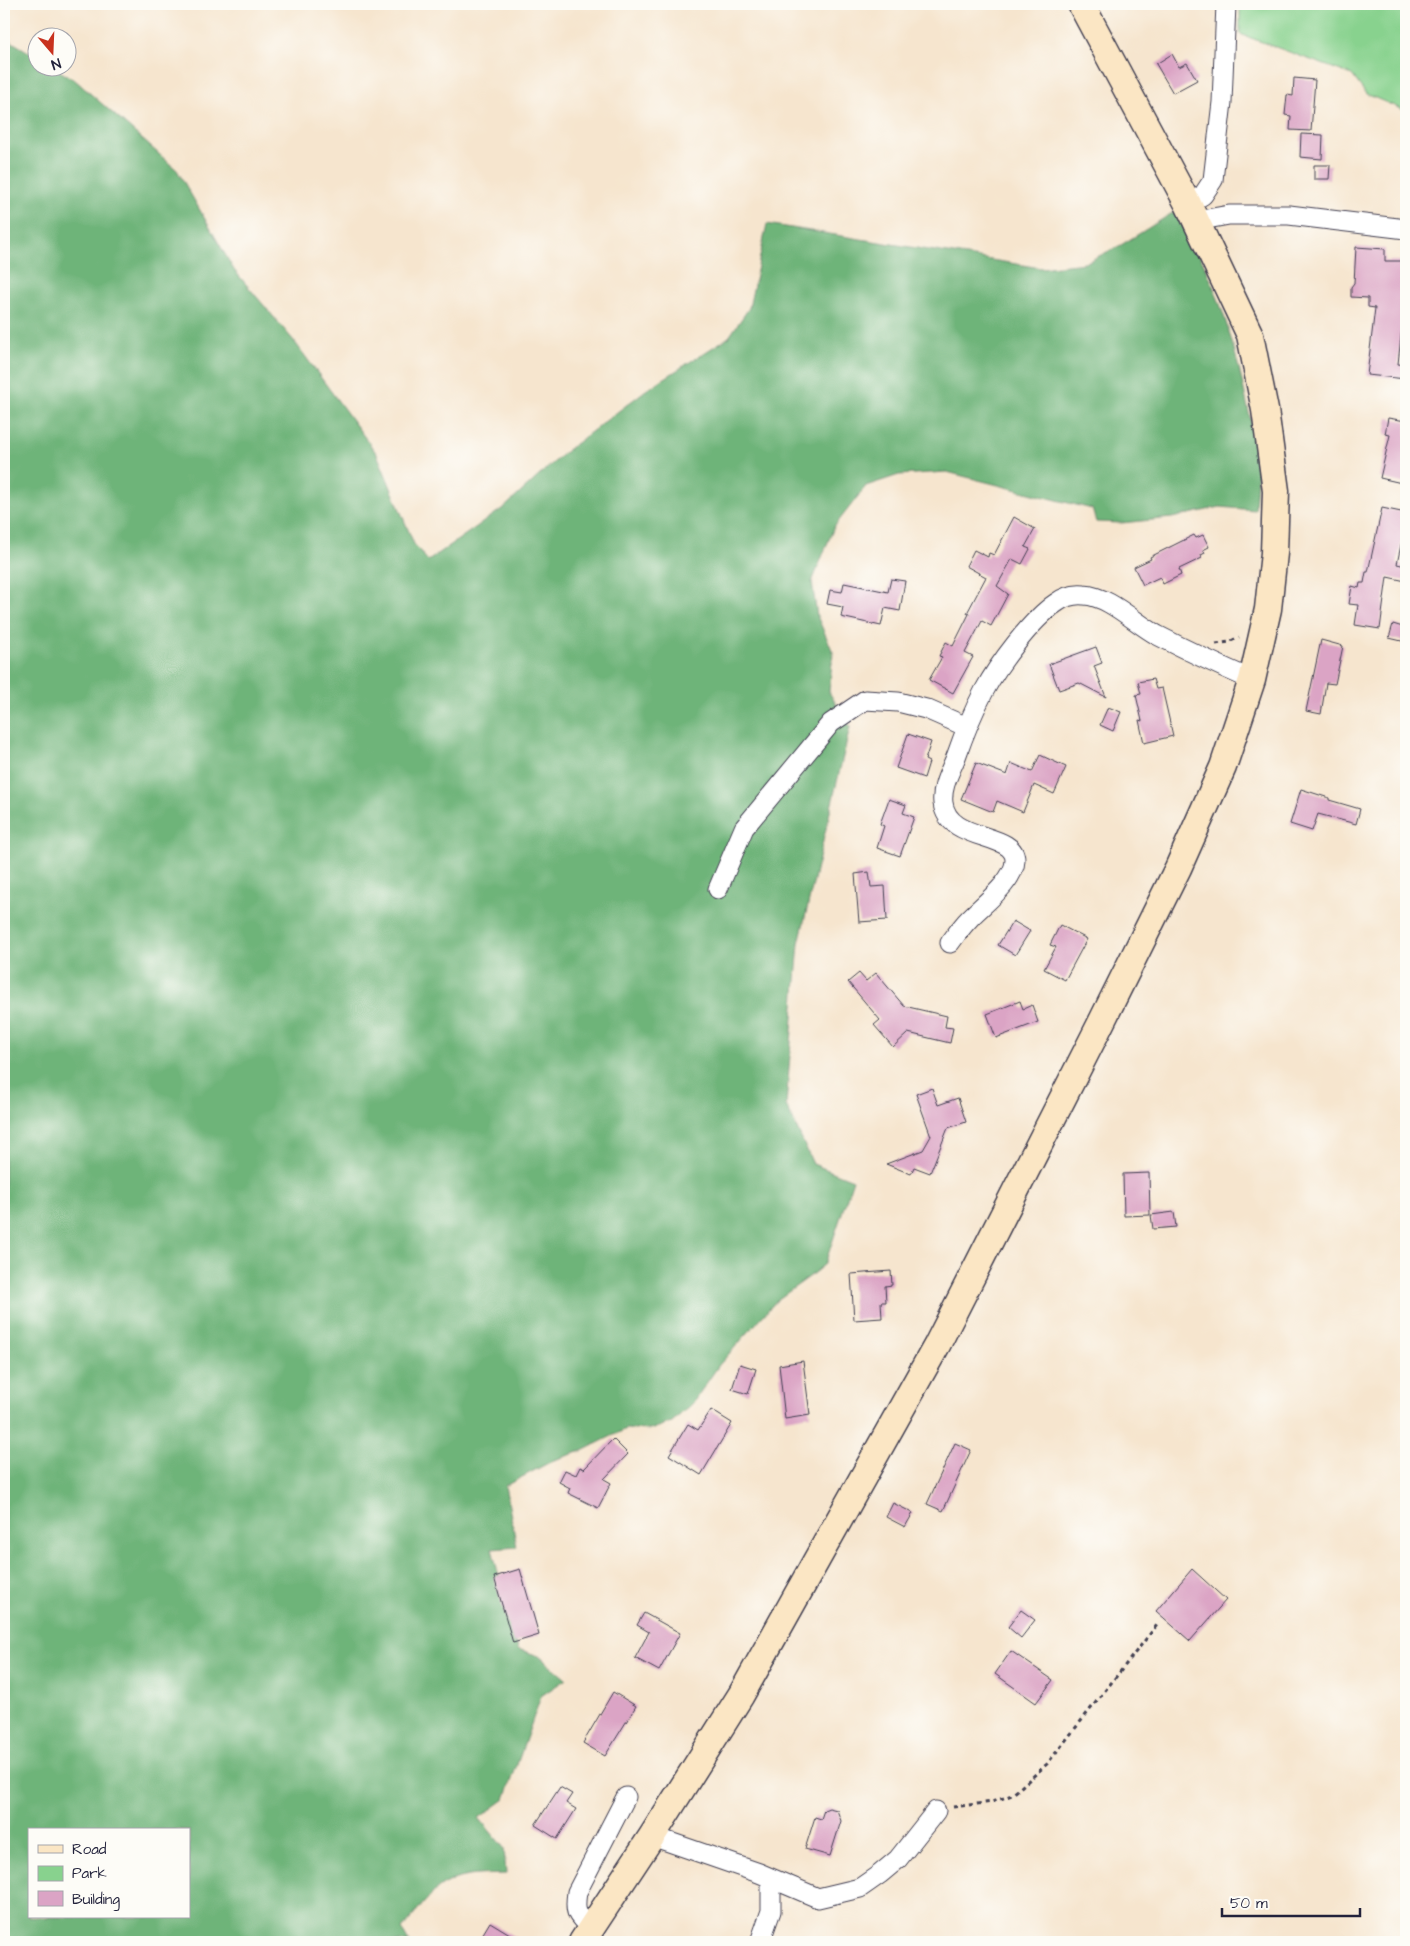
<svg xmlns="http://www.w3.org/2000/svg" width="1410" height="1946" viewBox="0 0 1410 1946" font-family="'Architects Daughter',sans-serif">
	<style>
		.green { fill: #88d28e; stroke: #557a64 }
		.forest { fill: #6eb479; stroke: #486b5a; fill-rule: evenodd }
		.building { fill: #dba4c5 }
		.lines { fill: none; stroke-linecap: round; stroke-linejoin: round }
		.minor-casing { stroke: #423f51; stroke-width: 21 }
		.secondary-casing { stroke: #423f51; stroke-width: 29 }
		.path { stroke: #423f51; stroke-width: 3; stroke-dasharray: 4 4; stroke-linecap: butt }
		.minor { stroke: #fff; stroke-width: 19 }
		.secondary { stroke: #fbe6c4; stroke-width: 26 }
	</style>
	<rect width="100%" height="100%" fill="#fdfcf7"/>
	<filter id="ink" filterUnits="userSpaceOnUse"><feTurbulence type="fractalNoise" baseFrequency=".02" numOctaves="2"/><feDisplacementMap in="SourceGraphic" scale="10" xChannelSelector="R" yChannelSelector="G"/><feConvolveMatrix kernelMatrix="1 2 1 2 8 2 1 2 1" color-interpolation-filters="sRGB"/></filter>
	<filter id="wash" filterUnits="userSpaceOnUse"><feTurbulence type="fractalNoise" baseFrequency=".0096" numOctaves="4" result="noise"/><feDisplacementMap in="SourceGraphic" scale="20" xChannelSelector="R" yChannelSelector="G"/><feGaussianBlur stdDeviation="1.12" result="paint"/><feColorMatrix in="noise" values="0 0 0 0 0 0 0 0 0 0 0 0 0 0 0 0 0 1.4 0 .05"/><feComposite in="paint" operator="in"/></filter>
	<g filter="url(#wash)">
		<rect width="100%" height="100%" fill="#f6e5ce"/>
		<path class="green" d="M 1240,4 L 1406,4 L 1406,111 L 1366,94 L 1352,75 L 1240,34 Z"/>
		<path class="forest" d="M 4,37 L 37,57 L 38,68 L 54,68 L 75,80 L 177,170 L 234,270 L 294,341 L 377,454 L 414,544 L 428,561 L 506,506 L 565,452 L 646,390 L 729,337 L 749,308 L 767,224 L 1041,268 L 1085,263 L 1121,245 L 1174,212 C 1212,264 1234,341 1247,404 C 1250,418 1254,433 1256,449 C 1259,468 1256,490 1255,510 L 1220,507 L 1172,518 L 1121,523 L 1096,522 L 1092,509 L 947,472 L 899,475 L 866,486 L 834,527 L 812,582 L 817,616 L 833,652 L 829,692 L 850,727 L 799,943 L 786,1105 L 813,1164 L 853,1180 L 825,1264 L 809,1277 L 777,1300 L 719,1365 L 692,1404 L 672,1422 L 650,1430 L 626,1429 L 582,1451 L 554,1460 L 505,1486 L 517,1547 L 492,1549 L 518,1649 L 539,1656 L 566,1679 L 541,1696 L 505,1799 L 479,1818 L 504,1848 L 506,1874 C 486,1875 463,1873 445,1884 C 431,1891 413,1917 402,1930 L 409,1942 L 4,1942 ZM 29,1830 L 189,1830 L 189,1917 L 29,1917 Z"/>
		<g id="blocks">
			<path class="building" d="M 1172,54 L 1179,67 L 1187,63 L 1197,80 L 1173,93 L 1156,64 Z
				M 1294,78 L 1315,80 L 1311,131 L 1290,130 L 1291,116 L 1285,115 L 1287,95 L 1293,96 Z
				M 1301,134 L 1323,135 L 1322,159 L 1300,157 Z
				M 1314,165 L 1330,165 L 1329,179 L 1314,179 Z
				M 1356,247 L 1385,249 L 1385,261 L 1406,261 L 1406,309 L 1404,308 L 1398,364 L 1406,365 L 1406,379 L 1367,375 L 1375,308 L 1368,307 L 1368,298 L 1351,297 L 1351,287 L 1354,283 Z
				M 1388,418 L 1406,421 L 1406,484 L 1380,478 L 1390,435 L 1385,434 Z
				M 1382,508 L 1406,513 L 1406,521 L 1397,564 L 1406,566 L 1406,581 L 1387,577 L 1380,629 L 1355,625 L 1358,605 L 1349,604 L 1352,586 L 1359,588 L 1360,583 L 1364,583 L 1366,572 L 1368,572 Z
				M 1014,517 L 1035,529 L 1025,547 L 1030,549 L 1022,564 L 1012,559 L 997,586 L 1008,594 L 991,626 L 982,621 L 965,653 L 973,657 L 953,693 L 929,680 L 942,657 L 939,656 L 946,642 L 953,646 L 969,614 L 967,613 L 986,577 L 966,566 L 974,550 L 988,557 L 989,553 L 994,555 Z
				M 1194,535 L 1196,538 L 1203,535 L 1209,547 L 1203,550 L 1205,553 L 1201,555 L 1202,558 L 1179,569 L 1181,575 L 1163,584 L 1160,577 L 1143,585 L 1134,567 L 1151,559 L 1150,557 Z
				M 891,579 L 905,581 L 900,611 L 885,608 L 881,626 L 841,617 L 843,607 L 827,604 L 830,590 L 842,592 L 844,583 L 888,592 Z
				M 1393,624 L 1406,628 L 1406,642 L 1389,638 Z
				M 1321,640 L 1343,646 L 1335,684 L 1326,683 L 1321,714 L 1306,711 Z
				M 1096,647 L 1102,663 L 1094,666 L 1106,697 L 1079,683 L 1059,690 L 1049,664 Z
				M 1153,679 L 1156,689 L 1162,688 L 1173,736 L 1144,743 L 1139,720 L 1142,721 L 1136,695 L 1141,694 L 1138,682 Z
				M 1108,707 L 1121,712 L 1113,731 L 1100,725 Z
				M 908,734 L 931,742 L 925,760 L 929,762 L 924,778 L 896,768 Z
				M 1040,755 L 1066,767 L 1054,794 L 1034,785 L 1023,812 L 997,801 L 993,812 L 961,799 L 976,763 L 1007,775 L 1011,763 L 1032,772 Z
				M 1301,789 L 1329,798 L 1329,800 L 1360,809 L 1356,824 L 1318,814 L 1312,831 L 1290,824 Z
				M 889,799 L 906,805 L 903,813 L 914,817 L 900,856 L 877,848 L 884,826 L 880,824 Z
				M 869,872 L 871,887 L 885,886 L 887,920 L 859,922 L 855,874 Z
				M 1013,921 L 1030,931 L 1015,955 L 998,945 Z
				M 1060,925 L 1087,939 L 1065,980 L 1044,969 L 1056,947 L 1050,945 Z
				M 859,973 L 866,981 L 876,973 L 904,1006 L 947,1016 L 945,1027 L 953,1028 L 950,1043 L 908,1033 L 893,1047 L 874,1025 L 880,1020 L 848,982 Z
				M 1020,1001 L 1023,1009 L 1032,1005 L 1038,1022 L 996,1038 L 987,1014 Z
				M 932,1088 L 938,1105 L 958,1098 L 966,1122 L 948,1128 L 930,1173 L 914,1167 L 911,1174 L 886,1164 L 923,1150 L 931,1136 L 916,1094 Z
				M 1149,1173 L 1150,1215 L 1124,1216 L 1123,1174 Z
				M 1174,1212 L 1176,1227 L 1153,1229 L 1151,1215 Z
				M 891,1271 L 892,1285 L 885,1286 L 886,1302 L 881,1302 L 882,1318 L 854,1320 L 851,1274 Z
				M 803,1361 L 810,1415 L 785,1419 L 779,1365 Z
				M 740,1364 L 756,1369 L 748,1394 L 732,1389 Z
				M 711,1410 L 732,1423 L 701,1475 L 669,1455 L 688,1424 L 698,1430 Z
				M 613,1439 L 628,1454 L 604,1479 L 611,1483 L 598,1508 L 568,1493 L 570,1488 L 559,1482 L 565,1470 L 576,1475 L 580,1467 L 584,1469 Z
				M 955,1443 L 971,1450 L 943,1511 L 927,1504 Z
				M 893,1503 L 913,1513 L 905,1527 L 886,1517 Z
				M 520,1569 L 539,1635 L 513,1643 L 494,1577 Z
				M 1192,1569 L 1226,1600 L 1190,1641 L 1156,1611 Z
				M 1021,1610 L 1035,1620 L 1021,1638 L 1008,1627 Z
				M 644,1613 L 680,1633 L 659,1671 L 635,1658 L 649,1632 L 637,1625 Z
				M 1011,1651 L 1053,1680 L 1036,1703 L 995,1674 Z
				M 613,1692 L 636,1706 L 605,1756 L 583,1743 Z
				M 560,1787 L 572,1794 L 566,1803 L 576,1809 L 557,1839 L 535,1825 Z
				M 829,1808 L 837,1810 L 841,1821 L 830,1856 L 805,1849 L 815,1817 L 821,1819 L 824,1810 Z
				M 490,1922 L 523,1942 L 478,1942 Z"/>
		</g>
	</g>
	<g filter="url(#ink)">
		<use href="#blocks" fill-opacity="0" stroke="#423f51" stroke-width="1"/>
		<g class="lines">
			<g class="minor-casing">
				<path id="minor" d="M 1188,204 L 1203,195 L 1213,180 L 1222,102 L 1226,4
					M 1196,221 L 1229,215 L 1289,215 L 1406,229
					M 718,889 L 744,828 L 831,723 L 865,700 L 898,702 L 926,709 L 967,727
					M 950,943 C 956,935 962,926 969,919 C 982,905 1015,881 1015,860 C 1015,831 948,843 943,803 C 941,787 950,772 956,757 C 964,734 973,712 984,691 C 998,665 1031,620 1056,603 C 1064,597 1074,594 1084,595 C 1109,596 1135,623 1157,635 C 1188,651 1220,666 1252,680
					M 652,1836 L 759,1873 L 818,1898 L 860,1888 L 880,1874 L 898,1859 L 936,1811
					M 591,1928 C 576,1914 574,1913 577,1892 L 626,1797
					M 760,1942 L 771,1911 L 771,1879"/>
			</g>
			<g class="secondary-casing">
				<path id="secondary" d="M 582,1942 L 652,1836 L 741,1695 L 937,1345 L 1099,1027 L 1178,868 L 1223,767 L 1252,680 L 1268,609 L 1274,553 L 1276,491 L 1265,410 L 1250,335 L 1188,204 L 1081,4"/>
			</g>
			<path class="path" d="M 1216,644 L 1229,642 L 1239,637
				M 953,1807 L 992,1802 L 1012,1795 L 1047,1764 L 1157,1625"/>
			<use href="#minor" class="minor"/>
			<use href="#secondary" class="secondary"/>
		</g>
	</g>
	<rect width="1410" height="1946" fill="none" stroke="#fdfcf7" stroke-width="20"/>
	<rect x="28" y="1828" width="162" height="90" fill="#fdfcf7" stroke="#a5a5ac"/>
	<rect x="38" y="1845" width="25" height="8" fill="#fbe6c4" stroke="#a5a5ac"/>
	<text x="72" y="1854" font-size="15" fill="#22223b">Road</text>
	<rect x="38" y="1866" width="25" height="15" fill="#88d28e" stroke="#a5a5ac"/>
	<text x="72" y="1878" font-size="15" fill="#22223b">Park</text>
	<rect x="38" y="1891" width="25" height="15" fill="#dba4c5" stroke="#a5a5ac"/>
	<text x="72" y="1904" font-size="15" fill="#22223b">Building</text>
	<g transform="translate(52 52) rotate(161)"><circle r="24" fill="#fdfcf7" stroke="#a5a5ac"/>
	<path d="M0-4L9 19L0 12L-9 19Z" fill="#c8321e"/>
	<text y="-8" font-size="14" font-weight="bold" text-anchor="middle" fill="#22223b">N</text>
	</g>
	<path d="M1222 1908v8h138v-8" fill="none" stroke="#22223b" stroke-width="2.5"/>
	<text x="1230" y="1908" font-size="15" fill="#22223b" stroke="#fdfcf7" stroke-width="4" paint-order="stroke">50 m</text>
</svg>
